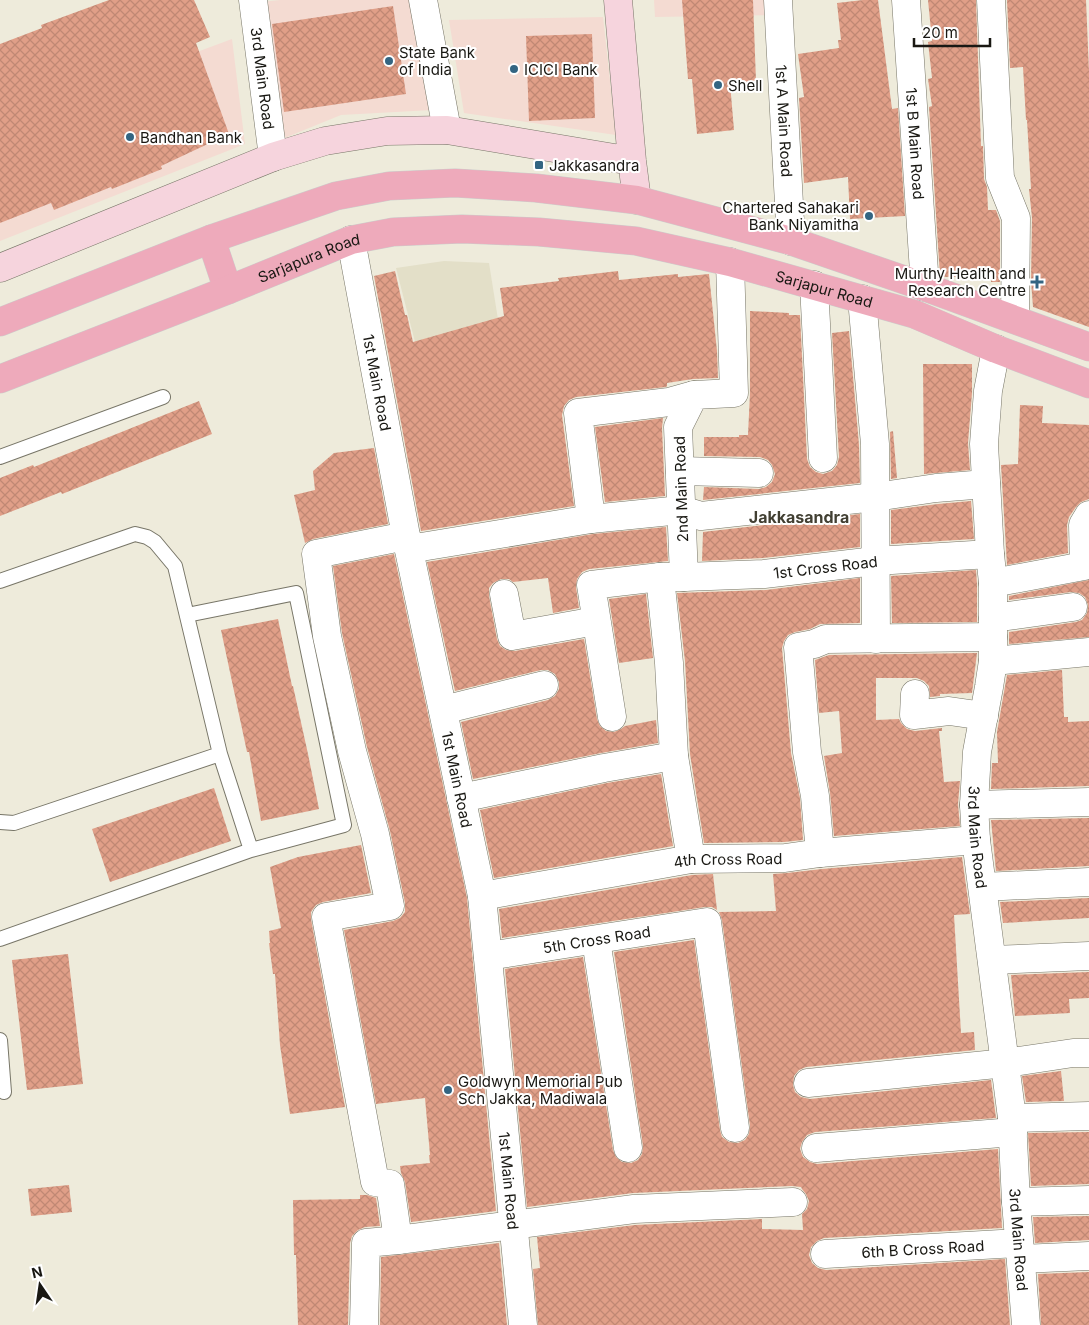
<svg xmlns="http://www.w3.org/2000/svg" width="1089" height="1325" viewBox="0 0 1089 1325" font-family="Inter,sans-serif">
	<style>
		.commercial { fill: #f4dbd2 }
		.built { fill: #e3dfc8 }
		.building { fill: url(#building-cross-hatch) }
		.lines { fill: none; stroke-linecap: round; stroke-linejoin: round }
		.lane-casing { stroke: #777567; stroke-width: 16 }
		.street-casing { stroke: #777567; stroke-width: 29 }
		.secondary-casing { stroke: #777567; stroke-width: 29 }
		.primary-casing { stroke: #cccccb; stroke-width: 29 }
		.lane { stroke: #fff; stroke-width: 14 }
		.street { stroke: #fff; stroke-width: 28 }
		.secondary { stroke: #f6d4dd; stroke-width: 28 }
		.primary { stroke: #eab; stroke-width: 28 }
		.poi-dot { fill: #336582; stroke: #fff; stroke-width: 2 }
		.labels { text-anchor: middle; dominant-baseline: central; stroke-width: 4; stroke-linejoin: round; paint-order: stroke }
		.poi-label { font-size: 15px; fill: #191813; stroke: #fff; text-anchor: start }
		.street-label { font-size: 15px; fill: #191813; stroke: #fff }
		.neighbourhood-label { font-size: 16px; font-weight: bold; fill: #413f32; stroke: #fff }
	</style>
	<defs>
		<pattern id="building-cross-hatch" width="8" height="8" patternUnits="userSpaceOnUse" patternTransform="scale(1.25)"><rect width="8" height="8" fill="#e09f88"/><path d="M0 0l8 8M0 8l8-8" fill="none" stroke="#c08874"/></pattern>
	</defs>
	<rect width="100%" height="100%" fill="#eeebdb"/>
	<path class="commercial" d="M 280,0 L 413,0 L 432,110 L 341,115 L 282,139 L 262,2 Z
		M 654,0 L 772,0 L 774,15 L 655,17 Z
		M 603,17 L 616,135 L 464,113 L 449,20 Z
		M 232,39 L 245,144 L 0,241 L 0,125 Z"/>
	<path class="built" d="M 444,261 L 489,263 L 504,357 L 425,381 L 396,268 Z"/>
	<path class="building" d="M 109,0 L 194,0 L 210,37 L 196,43 L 229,134 L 161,166 L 162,169 L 112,189 L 111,187 L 54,210 L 51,203 L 0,223 L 0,44 L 42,28 L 41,25 Z
		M 682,0 L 753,0 L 756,81 L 730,83 L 734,130 L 697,134 L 692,79 L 688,79 Z
		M 863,0 L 878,0 L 892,109 L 898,108 L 905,216 L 850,219 L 848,177 L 804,183 L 799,98 L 804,97 L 798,54 L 839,48 L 838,40 L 841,40 L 837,3 Z
		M 928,0 L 976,0 L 981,146 L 983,146 L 984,179 L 987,187 L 988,210 L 996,210 L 1000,221 L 1000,282 L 991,282 L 991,276 L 943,277 L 940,276 L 929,107 L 932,106 L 928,79 L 932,78 L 928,42 L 932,41 Z
		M 1007,0 L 1086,0 L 1089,72 L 1089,327 L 1033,307 L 1031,281 L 1032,218 L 1029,189 L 1031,189 L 1027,120 L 1026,120 L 1023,67 L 1010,68 Z
		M 393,6 L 406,94 L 284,112 L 272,24 Z
		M 592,34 L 595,118 L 529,121 L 526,36 Z
		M 395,271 L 405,315 L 407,315 L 413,342 L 504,316 L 500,288 L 559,281 L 558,278 L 618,271 L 619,280 L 678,274 L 678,277 L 709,274 L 717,351 L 718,378 L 693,379 L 667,383 L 667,386 L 666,387 L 576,397 L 569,400 L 564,406 L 562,415 L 574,506 L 421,531 L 374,276 Z
		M 750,311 L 789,313 L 789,315 L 800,315 L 807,459 L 810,467 L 816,472 L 823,474 L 832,471 L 837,465 L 839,457 L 832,333 L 849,331 L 859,445 L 860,483 L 703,500 L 704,487 L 759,489 L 766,487 L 772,482 L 775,474 L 772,465 L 768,460 L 760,457 L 704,456 L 704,437 L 739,437 L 739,435 L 748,435 L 750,393 Z
		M 923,364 L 972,364 L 972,393 L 968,443 L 970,470 L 924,474 Z
		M 199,401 L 212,434 L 62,494 L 61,492 L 0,516 L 0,478 L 33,465 L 34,467 Z
		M 1020,405 L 1043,406 L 1042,423 L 1089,425 L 1089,499 L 1081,502 L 1076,507 L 1069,517 L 1067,525 L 1068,553 L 1007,565 L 1001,465 L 1018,464 Z
		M 663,418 L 662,428 L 665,496 L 605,502 L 595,427 Z
		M 893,431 L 897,478 L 891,479 L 890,432 Z
		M 374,448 L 388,524 L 313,539 L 305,543 L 294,495 L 315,490 L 313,471 L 334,453 Z
		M 971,501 L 974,539 L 891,544 L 891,510 L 938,504 Z
		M 860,514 L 860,547 L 763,558 L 702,561 L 703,532 Z
		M 666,527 L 668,561 L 589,569 L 582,572 L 577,579 L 576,587 L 579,608 L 553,613 L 548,578 L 513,582 L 509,579 L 501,579 L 493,583 L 489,588 L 489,596 L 497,639 L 500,646 L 506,650 L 515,651 L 584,639 L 597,719 L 600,726 L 606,731 L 614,732 L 621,729 L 625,726 L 656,720 L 658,743 L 601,753 L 473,779 L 461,722 L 548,700 L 555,696 L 559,689 L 559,682 L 555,674 L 548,670 L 541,670 L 455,691 L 427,562 L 593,534 Z
		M 394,554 L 467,898 L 496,1211 L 411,1222 L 405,1182 L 401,1173 L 400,1166 L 430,1163 L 429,1155 L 430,1155 L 425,1098 L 376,1104 L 344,930 L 393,921 L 400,918 L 405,912 L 405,903 L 390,831 L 367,747 L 342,633 L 333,566 Z
		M 976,570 L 977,584 L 977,622 L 892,623 L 891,576 Z
		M 860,578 L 860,623 L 820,624 L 810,629 L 795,632 L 788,635 L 784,641 L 782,648 L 791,753 L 800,798 L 803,840 L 784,842 L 704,843 L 690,754 L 685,661 L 677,593 L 766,590 Z
		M 1089,580 L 1089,637 L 1009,644 L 1009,632 L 1076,622 L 1082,620 L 1087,613 L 1088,605 L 1085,597 L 1079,593 L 1071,592 L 1009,600 L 1009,596 Z
		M 646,594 L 653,658 L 619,663 L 609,599 Z
		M 278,619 L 292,686 L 293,686 L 308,754 L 319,809 L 261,821 L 249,752 L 247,752 L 221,630 Z
		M 977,653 L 972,693 L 940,694 L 940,696 L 930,697 L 929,686 L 924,681 L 917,678 L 876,678 L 876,720 L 899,719 L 901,723 L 907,729 L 915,731 L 942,728 L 942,731 L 939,731 L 944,782 L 960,781 L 958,804 L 960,826 L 834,836 L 830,793 L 824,756 L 842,753 L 839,711 L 819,713 L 815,660 L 829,655 Z
		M 1062,670 L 1064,717 L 1068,717 L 1068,722 L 1089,721 L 1089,786 L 991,789 L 992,763 L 998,763 L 997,732 L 1007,675 Z
		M 661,774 L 673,846 L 494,878 L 480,810 L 607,783 Z
		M 214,788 L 231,841 L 110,882 L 92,829 Z
		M 1089,818 L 1089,866 L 996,871 L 991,820 Z
		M 361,845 L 371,893 L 323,902 L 316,905 L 311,912 L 311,919 L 345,1107 L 290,1114 L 280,1045 L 275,974 L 273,974 L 269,943 L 270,943 L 269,931 L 281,928 L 270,867 L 298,857 Z
		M 962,857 L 970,914 L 954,915 L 961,1033 L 974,1032 L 975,1050 L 806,1067 L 799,1070 L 794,1076 L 793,1085 L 795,1092 L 801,1097 L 810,1099 L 991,1080 L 996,1118 L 815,1132 L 807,1135 L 802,1142 L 800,1149 L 803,1157 L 810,1162 L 817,1164 L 998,1149 L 1002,1228 L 824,1238 L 817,1241 L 811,1247 L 809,1255 L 812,1263 L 818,1268 L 826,1270 L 1005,1259 L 1010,1325 L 538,1325 L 533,1269 L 540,1268 L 537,1237 L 635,1225 L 762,1219 L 762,1229 L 803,1230 L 802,1214 L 807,1209 L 809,1201 L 806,1194 L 802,1189 L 801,1187 L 792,1186 L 633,1193 L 527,1207 L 505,969 L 583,957 L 613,1150 L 616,1157 L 622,1162 L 631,1163 L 638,1160 L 642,1154 L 643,1146 L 614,952 L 694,940 L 720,1130 L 722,1137 L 729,1142 L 738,1143 L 745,1140 L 749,1134 L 750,1126 L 722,920 L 719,912 L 776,911 L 773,874 L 787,873 L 822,869 Z
		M 713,874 L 717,910 L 712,907 L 705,907 L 502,938 L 499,909 L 692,875 Z
		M 1089,898 L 1089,918 L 1003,923 L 1000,902 Z
		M 68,954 L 83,1084 L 27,1090 L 12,960 Z
		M 1089,972 L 1089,998 L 1069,999 L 1070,1013 L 1015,1016 L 1011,975 Z
		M 1061,1071 L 1064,1101 L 1026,1102 L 1022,1076 Z
		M 1089,1132 L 1089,1184 L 1031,1186 L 1028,1133 Z
		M 69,1185 L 72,1212 L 31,1216 L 28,1189 Z
		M 360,1195 L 367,1195 L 376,1198 L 380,1226 L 365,1227 L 358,1230 L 352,1236 L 350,1243 L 348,1325 L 298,1325 L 296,1255 L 294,1255 L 293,1200 L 360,1199 Z
		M 1089,1216 L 1089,1240 L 1035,1243 L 1033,1217 Z
		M 499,1243 L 507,1325 L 380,1325 L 381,1257 Z
		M 1089,1272 L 1089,1325 L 1041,1325 L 1038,1274 Z"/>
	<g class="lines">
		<g class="lane-casing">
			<path id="lane" d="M 0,457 L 163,397
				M 0,581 L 135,534 L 147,537 L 155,542 L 175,566 L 220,754 L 14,823 L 0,822
				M 187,615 L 296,593 L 344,825 L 251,850
				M 0,939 L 251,850 L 220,754
				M 0,1040 L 4,1092"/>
		</g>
		<g class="street-casing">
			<g id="street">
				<path id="s1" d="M 253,0 L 273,157"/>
				<path d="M 423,0 L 447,130"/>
				<path id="s2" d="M 778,0 L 791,241"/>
				<path id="s3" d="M 906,0 L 925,287"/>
				<path d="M 991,0 L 1000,178 L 1016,218 L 1015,319"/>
				<path id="s4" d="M 351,240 L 406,536 L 482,896 L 523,1325"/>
				<path d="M 814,285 L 823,458"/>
				<path d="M 862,299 L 875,444 L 876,639"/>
				<path id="s5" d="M 996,349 L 988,391 L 984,444 L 990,554 L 993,583 L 993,661 L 989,687 L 977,752 L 974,805 L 976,840 L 1012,1118 L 1016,1202 L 1026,1325"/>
				<path d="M 680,471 L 759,473"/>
				<path d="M 591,519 L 578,413 L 669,402 L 694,395"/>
				<path d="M 409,549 L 591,519 L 681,510 L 701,516 L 875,497 L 936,488 L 986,484"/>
				<path d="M 660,577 L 669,663 L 674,756 L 691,859"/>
				<path d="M 684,577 L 678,427 L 694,395 L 734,393 L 730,262"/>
				<path d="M 993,583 L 1084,566 L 1083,525 L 1089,515"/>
				<path d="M 504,594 L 512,636 L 596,621"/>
				<path d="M 993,618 L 1073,607"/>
				<path d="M 993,661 L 1089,652"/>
				<path d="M 915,694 L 914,715 L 949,711 L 984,716"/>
				<path d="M 443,710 L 544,685"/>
				<path id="s6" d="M 612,717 L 591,585 L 660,577 L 684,577 L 764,574 L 875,561 L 990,554"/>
				<path d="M 461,798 L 604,768 L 674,756"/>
				<path d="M 974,805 L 1089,802"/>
				<path d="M 820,853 L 815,796 L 807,752 L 798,647 L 814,644 L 826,639 L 993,637"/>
				<path d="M 983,887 L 1089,882"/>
				<path id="s7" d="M 482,896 L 691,859 L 785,858 L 820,853 L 976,840"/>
				<path d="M 596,940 L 628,1148"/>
				<path id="s8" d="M 488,956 L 707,922 L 735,1128"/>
				<path d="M 992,960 L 1089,956"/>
				<path d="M 808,1083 L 1006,1063 L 1073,1053 L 1089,1053"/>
				<path d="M 1012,1118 L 1089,1116"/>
				<path d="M 816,1148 L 1013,1132"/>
				<path d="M 1016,1202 L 1089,1200"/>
				<path d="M 398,1240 L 390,1184 L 375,1182 L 326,917 L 390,906 L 375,834 L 352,751 L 327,636 L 316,554 L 406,536"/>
				<path id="s9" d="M 825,1254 L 1019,1243"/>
				<path d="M 1021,1259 L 1089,1256"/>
				<path d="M 364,1325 L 366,1243 L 398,1240 L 634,1209 L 793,1202"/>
			</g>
		</g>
		<g class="secondary-casing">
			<path id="secondary" d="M 618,0 L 632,161 L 637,200
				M 0,268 L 273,157 L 325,141 L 387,131 L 447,130 L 632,161"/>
		</g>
		<g class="primary-casing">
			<g id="primary">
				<path d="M 211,239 L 228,290"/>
				<path d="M 0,322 L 211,239 L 336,196 L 389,186 L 455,183 L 536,188 L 637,200 L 791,241 L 925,287 L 1089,347"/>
				<path id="s10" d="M 0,379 L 228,290 L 351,240 L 393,232 L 462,229 L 539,232 L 636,241 L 730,262 L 914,314 L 996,349 L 1089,384"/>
			</g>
		</g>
		<use href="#lane" class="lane"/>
		<use href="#street" class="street"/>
		<use href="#secondary" class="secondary"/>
		<use href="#primary" class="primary"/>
	</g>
	<g class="poi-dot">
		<circle cx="389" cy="61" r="5"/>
		<circle cx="514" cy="69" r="5"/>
		<circle cx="718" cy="85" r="5"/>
		<circle cx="130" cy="137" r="5"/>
		<rect x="534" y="160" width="10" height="10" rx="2.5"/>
		<circle cx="869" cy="216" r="5"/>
		<path d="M1034.5 274.5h5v5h5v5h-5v5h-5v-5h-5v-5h5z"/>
		<circle cx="448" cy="1090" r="5"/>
	</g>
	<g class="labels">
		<g class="poi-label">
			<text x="399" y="52">State Bank<tspan x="399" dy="17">of India</tspan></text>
			<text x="524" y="69">ICICI Bank</text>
			<text x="728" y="85">Shell</text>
			<text x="140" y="137">Bandhan Bank</text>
			<text x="549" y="165">Jakkasandra</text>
			<text x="859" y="207" text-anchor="end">Chartered Sahakari<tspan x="859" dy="17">Bank Niyamitha</tspan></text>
			<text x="1026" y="273" text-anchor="end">Murthy Health and<tspan x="1026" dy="17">Research Centre</tspan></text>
			<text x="458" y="1081">Goldwyn Memorial Pub<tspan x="458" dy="17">Sch Jakka, Madiwala</tspan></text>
		</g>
		<g class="street-label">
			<text stroke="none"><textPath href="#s1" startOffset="79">3rd Main Road</textPath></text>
			<text stroke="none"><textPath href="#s2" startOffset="121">1st A Main Road</textPath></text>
			<text stroke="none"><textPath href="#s3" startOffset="144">1st B Main Road</textPath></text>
			<text stroke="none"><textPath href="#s10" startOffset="332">Sarjapura Road</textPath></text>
			<text stroke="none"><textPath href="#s10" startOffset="858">Sarjapur Road</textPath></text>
			<text stroke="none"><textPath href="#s4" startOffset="145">1st Main Road</textPath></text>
			<text transform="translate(681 489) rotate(-92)">2nd Main Road</text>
			<text stroke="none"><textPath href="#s6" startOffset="369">1st Cross Road</textPath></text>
			<text stroke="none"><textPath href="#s4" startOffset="550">1st Main Road</textPath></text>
			<text stroke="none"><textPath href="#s5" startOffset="491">3rd Main Road</textPath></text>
			<text stroke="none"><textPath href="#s7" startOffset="249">4th Cross Road</textPath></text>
			<text stroke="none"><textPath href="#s8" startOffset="110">5th Cross Road</textPath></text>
			<text stroke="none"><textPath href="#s4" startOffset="955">1st Main Road</textPath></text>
			<text stroke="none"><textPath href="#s5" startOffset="896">3rd Main Road</textPath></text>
			<text stroke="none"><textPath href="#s9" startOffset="98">6th B Cross Road</textPath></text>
		</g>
		<g class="neighbourhood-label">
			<text x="799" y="517">Jakkasandra</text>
		</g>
	</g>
	<g transform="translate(40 1285) rotate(347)" stroke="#ffffff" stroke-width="4" paint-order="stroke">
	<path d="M0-4L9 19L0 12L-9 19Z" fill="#191813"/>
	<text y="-8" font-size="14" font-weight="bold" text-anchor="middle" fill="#191813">N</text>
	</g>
	<path d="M914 38v8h76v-8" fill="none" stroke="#191813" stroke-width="2.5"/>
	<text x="922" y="38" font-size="15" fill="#191813" stroke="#ffffff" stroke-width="4" paint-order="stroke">20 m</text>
</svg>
